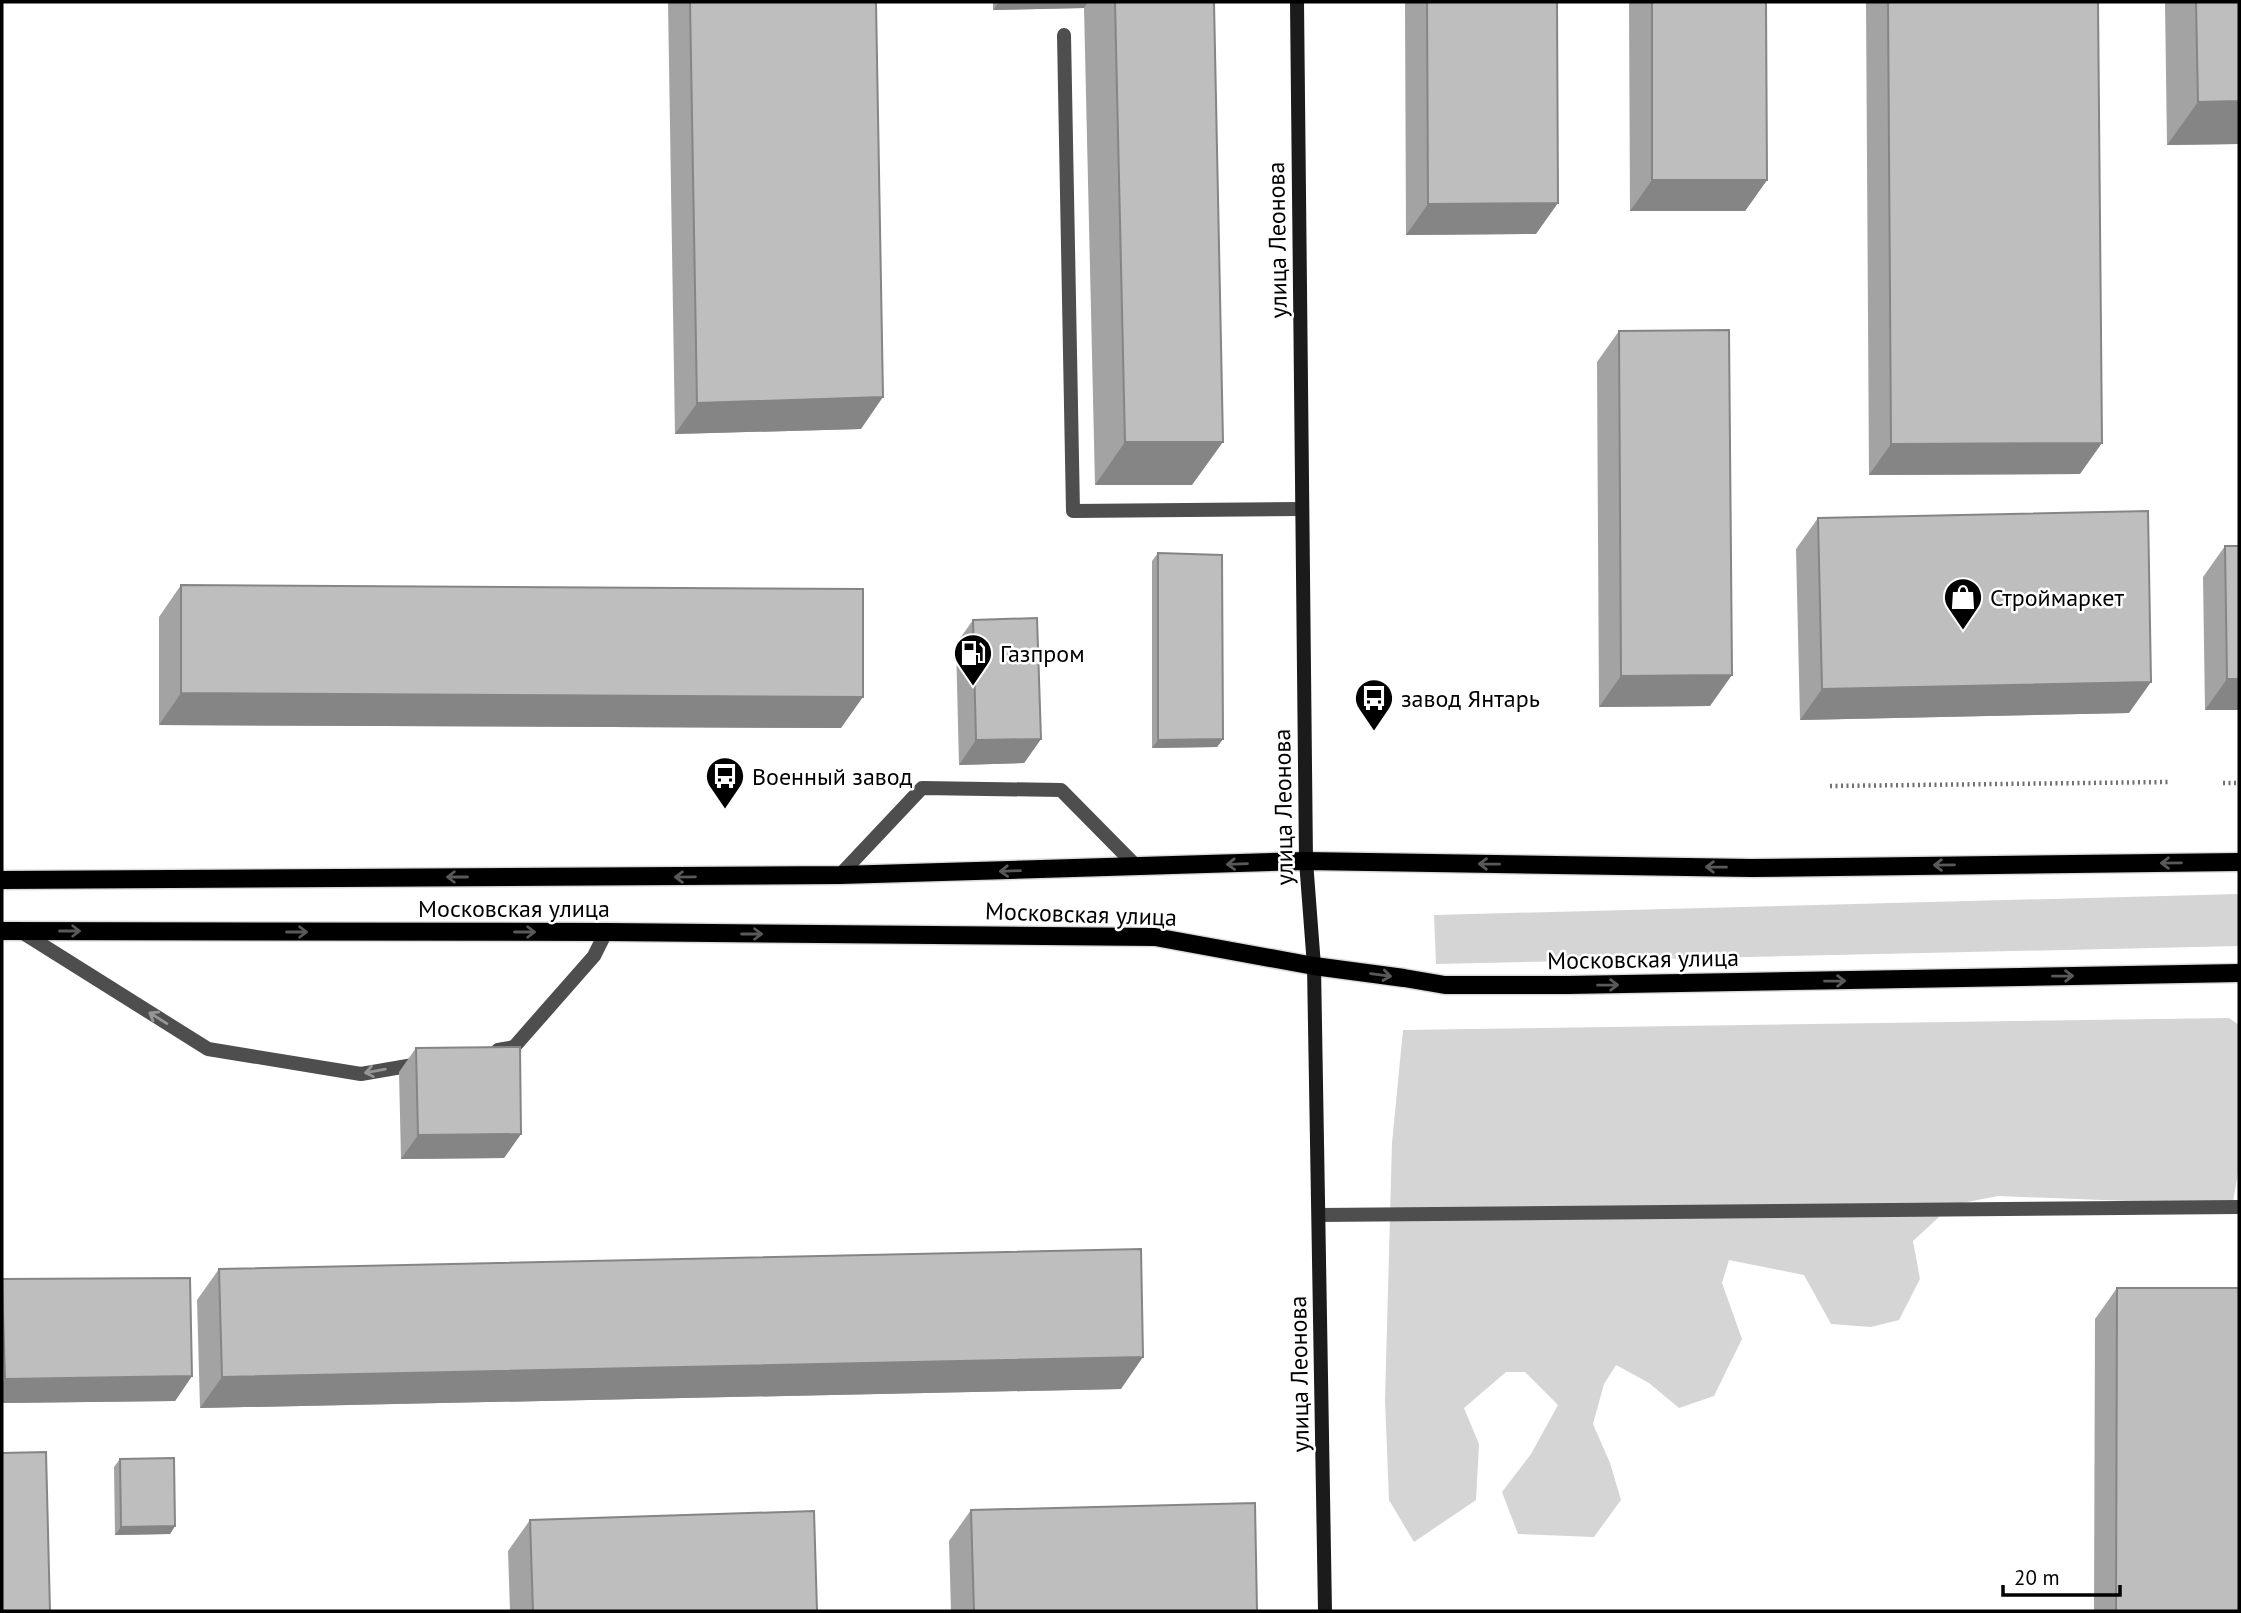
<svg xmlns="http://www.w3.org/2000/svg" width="2241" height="1613" viewBox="0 0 2241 1613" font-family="'PT Sans',sans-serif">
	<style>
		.green { fill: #d5d5d5 }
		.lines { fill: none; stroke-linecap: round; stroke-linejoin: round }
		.primary-casing { stroke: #dbdbdb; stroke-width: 21 }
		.path { stroke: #707070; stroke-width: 4.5; stroke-dasharray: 2 3.5; stroke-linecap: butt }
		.lane { stroke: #4e4e4e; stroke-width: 14 }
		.secondary { stroke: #1b1b1b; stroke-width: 14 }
		.primary { stroke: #000; stroke-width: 18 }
		.wall { fill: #a3a3a3 }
		.shaded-wall { fill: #858585 }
		.building { fill: #bebebe; stroke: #858585; stroke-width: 2 }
		.oneway { stroke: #595959 }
		.oneway2 { stroke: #959595 }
		.labels { text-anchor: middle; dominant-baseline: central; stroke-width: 5; stroke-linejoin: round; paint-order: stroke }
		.street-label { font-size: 24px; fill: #000; stroke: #fff }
		.poi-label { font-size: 24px; fill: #000; stroke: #fff; text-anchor: start }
	</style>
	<rect width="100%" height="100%" fill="#fff"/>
	<path class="green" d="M 2239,894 L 2239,946 L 1436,964 L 1434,915 Z
		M 2229,1018 L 2239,1025 L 2239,1167 L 2233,1202 L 2153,1202 L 1998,1196 L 1952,1205 L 1913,1241 L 1920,1279 L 1899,1320 L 1871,1327 L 1831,1324 L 1804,1275 L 1729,1260 L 1722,1283 L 1742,1339 L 1714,1396 L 1679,1408 L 1649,1383 L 1616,1365 L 1604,1384 L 1593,1424 L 1610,1463 L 1621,1500 L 1594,1537 L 1518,1534 L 1502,1492 L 1531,1454 L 1558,1405 L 1525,1372 L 1506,1372 L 1464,1408 L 1479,1444 L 1476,1500 L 1414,1542 L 1389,1500 L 1385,1400 L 1392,1143 L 1403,1030 Z"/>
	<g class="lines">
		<g class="primary-casing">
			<path id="primary" d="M 2,880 L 840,875 L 1306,861 L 1751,868 L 2239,862
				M 2,931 L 606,932 L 1155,937 L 1314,966 L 1404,978 L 1445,985 L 1568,985 L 2239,973"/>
		</g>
		<path class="path" d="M 2223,783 L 2239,783
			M 1830,786 L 2169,782"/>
		<path class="lane" d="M 1064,35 L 1073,511 L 1302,509
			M 840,875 L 922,788 L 1061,790 L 1138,868
			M 20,931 L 208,1049 L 361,1074 L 419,1064
			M 498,1050 L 514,1047 L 594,956 L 606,932
			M 1319,1215 L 2239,1207"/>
		<path class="secondary" d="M 1297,2 L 1306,861 L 1314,966 L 1325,1611"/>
		<use href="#primary" class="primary"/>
	</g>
	<path class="wall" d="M 668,2 L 876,2 L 861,429 L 675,434 Z
		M 993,2 L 1214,2 L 1192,485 L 1095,485 L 1084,8 L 993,10 Z
		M 1405,2 L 1557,2 L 1536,234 L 1406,235 Z
		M 1629,2 L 1766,2 L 1767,180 L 1745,211 L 1630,211 Z
		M 1866,2 L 2098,2 L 2080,474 L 1869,475 Z
		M 2165,2 L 2239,2 L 2239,144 L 2167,145 Z
		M 1619,331 L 1710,706 L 1599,707 L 1597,362 Z
		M 1818,518 L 2129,713 L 1800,720 L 1796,549 Z
		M 2225,546 L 2239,546 L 2239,710 L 2205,710 L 2203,577 Z
		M 1158,553 L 1223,739 L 1217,747 L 1152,748 L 1152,561 Z
		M 181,585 L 841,728 L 159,725 L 159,617 Z
		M 973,620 L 1041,739 L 1024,763 L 959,765 L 956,644 Z
		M 416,1048 L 521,1134 L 504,1158 L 401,1159 L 399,1072 Z
		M 219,1269 L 1121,1389 L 200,1408 L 197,1300 Z
		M 2,1280 L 192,1376 L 175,1401 L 2,1403 Z
		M 2117,1288 L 2239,1611 L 2094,1611 L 2095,1319 Z
		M 120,1459 L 175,1526 L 170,1534 L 115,1535 L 114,1467 Z
		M 971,1510 L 1257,1611 L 951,1611 L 949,1541 Z
		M 530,1520 L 817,1611 L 510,1611 L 508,1551 Z"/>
	<path class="shaded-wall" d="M 999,2 L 1088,2 L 1084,8 L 993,10 Z
		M 2239,101 L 2239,144 L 2167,145 L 2198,102 Z
		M 1652,180 L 1767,180 L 1745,211 L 1630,211 Z
		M 1558,203 L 1536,234 L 1406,235 L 1428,204 Z
		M 883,397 L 861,429 L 675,434 L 697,403 Z
		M 1125,442 L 1223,442 L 1192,485 L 1095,485 Z
		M 2102,443 L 2080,474 L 1869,475 L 1891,444 Z
		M 1732,675 L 1710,706 L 1599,707 L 1621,676 Z
		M 2227,679 L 2239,679 L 2239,710 L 2205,710 Z
		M 2151,682 L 2129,713 L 1800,720 L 1822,689 Z
		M 181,693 L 863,697 L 841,728 L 159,725 Z
		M 1041,739 L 1024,763 L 959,765 L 976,740 Z
		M 1223,739 L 1217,747 L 1152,748 L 1158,740 Z
		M 521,1134 L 504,1158 L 401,1159 L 418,1135 Z
		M 1143,1357 L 1121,1389 L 200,1408 L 222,1377 Z
		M 192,1376 L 175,1401 L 2,1403 L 2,1384 L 5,1379 Z
		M 175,1526 L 170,1534 L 115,1535 L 121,1527 Z"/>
	<path class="building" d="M 690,2 L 876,2 L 883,397 L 697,403 Z
		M 1115,2 L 1214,2 L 1223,442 L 1125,442 Z
		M 1427,2 L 1557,2 L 1558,203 L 1428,204 Z
		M 1652,2 L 1766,2 L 1767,180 L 1652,180 Z
		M 1888,2 L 2098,2 L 2102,443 L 1891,444 Z
		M 2196,2 L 2239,2 L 2239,101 L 2198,102 Z
		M 1729,330 L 1732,675 L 1621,676 L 1619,331 Z
		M 2148,511 L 2151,682 L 1822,689 L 1818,518 Z
		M 2225,546 L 2239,546 L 2239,679 L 2227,679 Z
		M 1158,553 L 1222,555 L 1223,739 L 1158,740 Z
		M 181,585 L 863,589 L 863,697 L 181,693 Z
		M 1037,618 L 1041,739 L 976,740 L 973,620 Z
		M 520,1047 L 521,1134 L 418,1135 L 416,1048 Z
		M 1141,1249 L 1143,1357 L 222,1377 L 219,1269 Z
		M 190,1278 L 192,1376 L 5,1379 L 2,1279 Z
		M 2117,1288 L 2239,1288 L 2239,1611 L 2116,1611 Z
		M 46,1452 L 50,1611 L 2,1611 L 2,1453 Z
		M 174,1458 L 175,1526 L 121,1527 L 120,1459 Z
		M 1255,1503 L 1257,1611 L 974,1611 L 971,1510 Z
		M 814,1511 L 817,1611 L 533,1611 L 530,1520 Z"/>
	<defs><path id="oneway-shaft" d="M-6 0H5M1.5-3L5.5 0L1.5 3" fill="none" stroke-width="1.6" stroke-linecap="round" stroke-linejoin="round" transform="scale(1.75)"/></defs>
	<g class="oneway">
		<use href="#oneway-shaft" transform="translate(2171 863) rotate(179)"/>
		<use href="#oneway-shaft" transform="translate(1237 864) rotate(178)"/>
		<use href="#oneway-shaft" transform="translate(1489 864) rotate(-179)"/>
		<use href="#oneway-shaft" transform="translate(1944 865) rotate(179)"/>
		<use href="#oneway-shaft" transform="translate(1716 867) rotate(-179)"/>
		<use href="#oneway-shaft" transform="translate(1010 871) rotate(178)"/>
		<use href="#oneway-shaft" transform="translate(457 877) rotate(180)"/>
		<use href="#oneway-shaft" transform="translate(685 877) rotate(179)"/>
		<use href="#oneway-shaft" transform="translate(70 931)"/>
		<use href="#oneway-shaft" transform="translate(297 932)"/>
		<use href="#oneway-shaft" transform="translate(525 932)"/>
		<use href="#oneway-shaft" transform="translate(752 934)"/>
		<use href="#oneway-shaft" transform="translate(1381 975) rotate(7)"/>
		<use href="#oneway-shaft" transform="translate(2063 976) rotate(-1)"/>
		<use href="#oneway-shaft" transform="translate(1835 981) rotate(-1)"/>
		<use href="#oneway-shaft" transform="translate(1608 985) rotate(-1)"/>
	</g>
	<g class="oneway2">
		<use href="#oneway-shaft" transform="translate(158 1018) rotate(-148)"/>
		<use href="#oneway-shaft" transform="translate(375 1071) rotate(170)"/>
	</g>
	<defs>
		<g id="shop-pin" transform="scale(2.0125)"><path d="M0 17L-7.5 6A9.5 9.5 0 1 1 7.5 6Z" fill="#000" stroke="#fff"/><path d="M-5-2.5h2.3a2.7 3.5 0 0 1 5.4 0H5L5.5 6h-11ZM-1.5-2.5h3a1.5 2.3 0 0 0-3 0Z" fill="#fff"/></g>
		<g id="fuel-pin" transform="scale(2.0125)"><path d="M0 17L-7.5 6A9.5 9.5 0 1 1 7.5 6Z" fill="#000" stroke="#fff"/><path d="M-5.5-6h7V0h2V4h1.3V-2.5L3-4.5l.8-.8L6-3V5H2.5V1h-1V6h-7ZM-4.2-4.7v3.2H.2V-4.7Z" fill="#fff"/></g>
		<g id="bus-pin" transform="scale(2.0125)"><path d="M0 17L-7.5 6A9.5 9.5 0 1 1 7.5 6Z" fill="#000" stroke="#fff"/><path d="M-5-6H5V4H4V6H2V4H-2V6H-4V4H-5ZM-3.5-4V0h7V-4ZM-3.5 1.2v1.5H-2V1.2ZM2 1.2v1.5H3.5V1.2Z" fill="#fff"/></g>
	</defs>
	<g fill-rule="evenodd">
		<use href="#shop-pin" x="1963" y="597"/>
		<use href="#fuel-pin" x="973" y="653"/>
		<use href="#bus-pin" x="1374" y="698"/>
		<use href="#bus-pin" x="725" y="776"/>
	</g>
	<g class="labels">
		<g class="street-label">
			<text transform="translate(1277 240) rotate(-91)">улица Леонова</text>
			<text transform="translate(1283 807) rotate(-91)">улица Леонова</text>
			<text x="514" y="908">Московская улица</text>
			<text transform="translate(1081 914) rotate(2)">Московская улица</text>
			<text transform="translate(1643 959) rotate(-1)">Московская улица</text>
			<text transform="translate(1299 1374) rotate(-91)">улица Леонова</text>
		</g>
		<g class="poi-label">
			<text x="1990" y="597">Строймаркет</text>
			<text x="1000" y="653">Газпром</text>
			<text x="1401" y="698">завод Янтарь</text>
			<text x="752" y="776">Военный завод</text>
		</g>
	</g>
	<rect width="2241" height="1613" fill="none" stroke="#000000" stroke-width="7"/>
	<path d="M2003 1585v10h117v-10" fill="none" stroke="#000000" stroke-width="3.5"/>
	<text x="2014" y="1585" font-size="21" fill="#000000" stroke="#ffffff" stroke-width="5" paint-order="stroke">20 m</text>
</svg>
